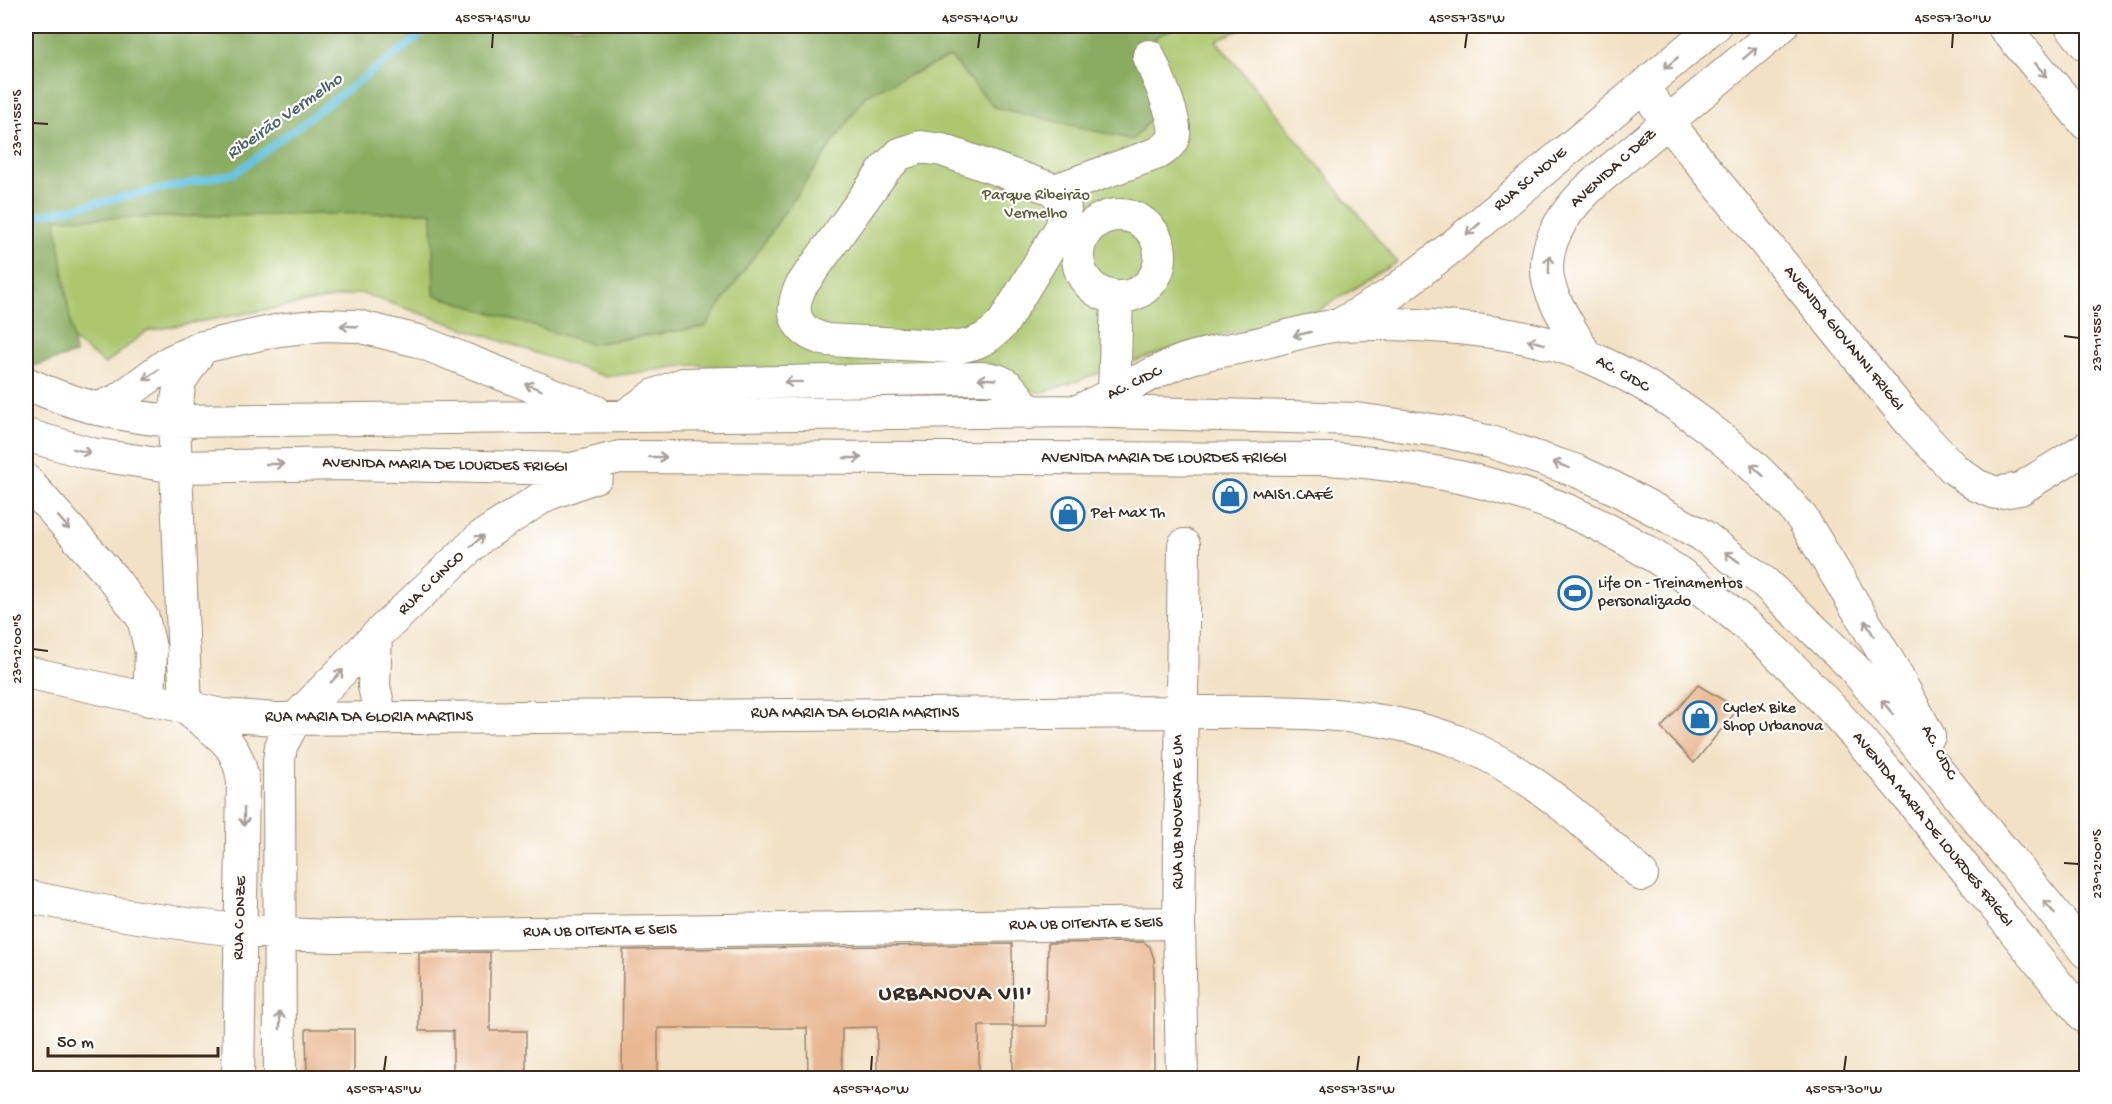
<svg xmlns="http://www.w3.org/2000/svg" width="2112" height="1104" viewBox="0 0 2112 1104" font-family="'Gochi Hand',sans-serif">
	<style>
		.green { fill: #acc76e; stroke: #747846; stroke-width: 1.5 }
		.forest { fill: #89ac61; stroke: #626b40; stroke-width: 1.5 }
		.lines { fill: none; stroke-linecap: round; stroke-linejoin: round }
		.stream { stroke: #64c3e2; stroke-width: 7 }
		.building { fill: #e9b791 }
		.minor-casing { stroke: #968672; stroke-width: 34 }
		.minor { stroke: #fff; stroke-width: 32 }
		.oneway { stroke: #a79f9a }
		.ticks { fill: none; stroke: #3b2a1e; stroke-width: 2 }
		.labels { text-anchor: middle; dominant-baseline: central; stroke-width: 4.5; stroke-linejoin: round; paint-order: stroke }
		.street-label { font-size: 16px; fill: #3b2a1e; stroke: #fff }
		.park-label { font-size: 16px; fill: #5d5936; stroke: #fff }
		.poi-label { font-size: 16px; fill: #3b2a1e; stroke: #fff; text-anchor: start }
		.water-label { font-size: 18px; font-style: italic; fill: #496063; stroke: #fff }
		.district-label { font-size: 22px; font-weight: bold; letter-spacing: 1.5px; fill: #3b2a1e; stroke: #fff }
		.neatline { fill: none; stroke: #3b2a1e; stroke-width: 2 }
		.ticks-label { font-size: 15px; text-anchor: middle; fill: #3b2a1e }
	</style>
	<rect width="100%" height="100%" fill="#fff"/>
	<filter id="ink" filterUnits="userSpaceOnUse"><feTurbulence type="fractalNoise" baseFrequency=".0167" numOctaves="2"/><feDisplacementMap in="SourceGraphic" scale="12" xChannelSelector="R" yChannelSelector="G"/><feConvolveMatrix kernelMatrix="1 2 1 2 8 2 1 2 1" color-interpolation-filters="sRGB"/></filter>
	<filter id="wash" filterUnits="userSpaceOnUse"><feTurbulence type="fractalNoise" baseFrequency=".008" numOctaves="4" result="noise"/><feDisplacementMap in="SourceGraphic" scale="24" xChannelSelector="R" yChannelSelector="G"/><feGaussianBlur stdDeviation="1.35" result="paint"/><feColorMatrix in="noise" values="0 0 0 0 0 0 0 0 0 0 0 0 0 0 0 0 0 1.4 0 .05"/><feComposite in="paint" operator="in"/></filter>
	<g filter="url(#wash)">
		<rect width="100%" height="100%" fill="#f2e1c5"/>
		<path class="green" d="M 26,26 L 1248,26 L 1216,40 L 1397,262 L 1316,312 L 1182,345 L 1042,393 L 982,378 L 690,365 L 606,377 L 361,293 L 147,331 L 105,364 L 26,305 Z"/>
		<path class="forest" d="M 26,26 L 1178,26 L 1159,35 L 1137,56 L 1166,100 L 1133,140 L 994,107 L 950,57 L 866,95 L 705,327 L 591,344 L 434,295 L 432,212 L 56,219 L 75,354 L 26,368 Z"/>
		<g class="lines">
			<path class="stream" d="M 26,218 L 235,173 L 424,33 L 439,26"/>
		</g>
		<g id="blocks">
			<path class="building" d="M 1698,685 L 1738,709 L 1694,763 L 1661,728 Z
				M 1144,942 L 1150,947 L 1154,959 L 1154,1078 L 1013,1078 L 1013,1026 L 1046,1026 L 1048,943 Z
				M 1012,944 L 1013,1026 L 979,1026 L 979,1078 L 877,1078 L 877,1027 L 842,1028 L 842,1078 L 808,1078 L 807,1028 L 658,1028 L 658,1078 L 622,1078 L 623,950 Z
				M 490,952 L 490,1031 L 526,1031 L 526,1078 L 453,1078 L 453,1031 L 419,1031 L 419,953 Z
				M 306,1029 L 354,1029 L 354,1078 L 307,1078 Z"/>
		</g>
	</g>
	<g filter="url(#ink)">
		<use href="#blocks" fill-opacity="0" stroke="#968672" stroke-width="1.5"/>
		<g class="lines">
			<g class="minor-casing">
				<path id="minor" d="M 2003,26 L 2086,124
					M 2071,26 L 2086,45
					M 1643,87 L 1667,121 L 1910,422 L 1953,468 L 1976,485 L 1996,493 L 2020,489 L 2086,448
					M 1055,190 L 1065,208 L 1062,226 L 1003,323 C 989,338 978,344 958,347 L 827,340 C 797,333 787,314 801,286 L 885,169 L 900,154 L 921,147 L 942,150 L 1055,190 L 1158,153 C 1165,149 1172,144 1174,135 C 1177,118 1156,74 1149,56
					M1078 256a41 41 0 1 1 82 0a41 41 0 1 1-82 0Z
					M 1339,325 L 1391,294 L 1453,246 L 1715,26
					M 1586,356 C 1576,337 1563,318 1554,298 C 1532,251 1565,209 1598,180 L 1782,26
					M 26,383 C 73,405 122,417 174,421 L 1079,411 L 1356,419 L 1447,432 L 1491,442 L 1577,471 L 1614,488 L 1702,535 L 1765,583 L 1853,667 L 2086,952
					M 1114,394 L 1117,297
					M 1084,408 C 1116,393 1148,374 1182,361 C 1206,352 1236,349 1261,343 C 1287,337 1315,327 1341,325 C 1409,321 1524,329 1587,356 C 1668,391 1746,450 1802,518 L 1892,667 L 1929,736
					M 97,409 L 118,400 L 171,361 L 202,347
					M 626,415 L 655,395 L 683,384 L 982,378 C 1009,378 1015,393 1029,413
					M 26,435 L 92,454 L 177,467 L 349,464 L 572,469 L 620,457 L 1330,459 C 1411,465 1493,479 1569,511 C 1798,610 1929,837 2086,1018
					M 26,480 L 111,576 L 143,618 L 151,652 L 149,700
					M 376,636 L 374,686 L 381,718
					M 26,672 L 222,715 L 275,719 L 1180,712 C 1274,712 1370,707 1459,742 C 1529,771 1587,824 1642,875
					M 26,896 C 128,918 230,933 334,936 L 1179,923
					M 238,1078 L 243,782 C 238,740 215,733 186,708 L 174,421 L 180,381 L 203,347 L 279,330 L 323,325 L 357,326 L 418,341 L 595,411
					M 280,1078 L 279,761 L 281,746 L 296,718 L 376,636 L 481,537 L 546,495 L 597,476
					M 1182,1078 L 1179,923 L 1184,545"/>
			</g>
			<use href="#minor" class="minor"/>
		</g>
		<defs><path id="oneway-shaft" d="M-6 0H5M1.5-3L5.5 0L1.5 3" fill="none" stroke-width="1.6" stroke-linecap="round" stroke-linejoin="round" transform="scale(1.5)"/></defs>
		<g class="oneway">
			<use href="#oneway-shaft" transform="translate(1750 53) rotate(-41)"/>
			<use href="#oneway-shaft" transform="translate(1671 63) rotate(140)"/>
			<use href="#oneway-shaft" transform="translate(2041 70) rotate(50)"/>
			<use href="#oneway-shaft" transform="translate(1473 229) rotate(140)"/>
			<use href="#oneway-shaft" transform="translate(1549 264) rotate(-89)"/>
			<use href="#oneway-shaft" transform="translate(349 326) rotate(-177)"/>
			<use href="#oneway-shaft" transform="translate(1302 334) rotate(167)"/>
			<use href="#oneway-shaft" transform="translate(1536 342) rotate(-166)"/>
			<use href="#oneway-shaft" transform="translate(151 375) rotate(145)"/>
			<use href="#oneway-shaft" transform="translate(987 379) rotate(-177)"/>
			<use href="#oneway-shaft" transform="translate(793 382) rotate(179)"/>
			<use href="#oneway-shaft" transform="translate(533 387) rotate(-159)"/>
			<use href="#oneway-shaft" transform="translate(82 451) rotate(14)"/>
			<use href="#oneway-shaft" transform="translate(658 457)"/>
			<use href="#oneway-shaft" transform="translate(853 458)"/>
			<use href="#oneway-shaft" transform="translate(275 464)"/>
			<use href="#oneway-shaft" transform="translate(1561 465) rotate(-160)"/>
			<use href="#oneway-shaft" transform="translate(1757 470) rotate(-137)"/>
			<use href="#oneway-shaft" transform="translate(64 523) rotate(48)"/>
			<use href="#oneway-shaft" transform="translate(477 541) rotate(-41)"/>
			<use href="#oneway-shaft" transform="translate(1732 557) rotate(-144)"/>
			<use href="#oneway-shaft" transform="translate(1869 628) rotate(-121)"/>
			<use href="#oneway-shaft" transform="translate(337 676) rotate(-46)"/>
			<use href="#oneway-shaft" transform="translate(1887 707) rotate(-130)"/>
			<use href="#oneway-shaft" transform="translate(244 817) rotate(90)"/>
			<use href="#oneway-shaft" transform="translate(2049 907) rotate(-130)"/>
			<use href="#oneway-shaft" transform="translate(280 1020) rotate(-90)"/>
		</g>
	</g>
	<path class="ticks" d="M 492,48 L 493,33M 978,48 L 980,33M 1465,48 L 1467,33M 1952,48 L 1953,33M 33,123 L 48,124M 2064,336 L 2079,338M 33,649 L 48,651M 2064,863 L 2079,864M 384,1071 L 386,1056M 871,1071 L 872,1056M 1357,1071 L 1359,1056M 1844,1071 L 1846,1056"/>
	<defs>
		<g id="shop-ring" transform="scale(1.725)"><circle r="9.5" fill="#fff" stroke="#1f6fb2" stroke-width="1.5"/><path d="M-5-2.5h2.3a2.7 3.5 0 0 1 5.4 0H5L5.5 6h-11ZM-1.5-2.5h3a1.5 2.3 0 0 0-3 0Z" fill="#1f6fb2"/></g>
		<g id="stadium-ring" transform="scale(1.725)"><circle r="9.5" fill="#fff" stroke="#1f6fb2" stroke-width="1.5"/><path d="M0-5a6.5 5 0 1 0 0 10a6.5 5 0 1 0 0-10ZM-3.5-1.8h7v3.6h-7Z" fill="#1f6fb2"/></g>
	</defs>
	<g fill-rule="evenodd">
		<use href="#shop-ring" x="1230" y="496"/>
		<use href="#shop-ring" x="1068" y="514"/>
		<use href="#stadium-ring" x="1575" y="593"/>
		<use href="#shop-ring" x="1700" y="718"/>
	</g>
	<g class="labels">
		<g class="street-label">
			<text transform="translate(1614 169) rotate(-42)">AVENIDA C DEZ</text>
			<text transform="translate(1531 180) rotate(-40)">RUA SC NOVE</text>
			<text transform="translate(1843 339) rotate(51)">AVENIDA GIOVANNI FRIGGI</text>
			<text transform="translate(1622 375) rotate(29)">AC. CIDC</text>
			<text transform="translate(1135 384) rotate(-26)">AC. CIDC</text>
			<text x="1164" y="459">AVENIDA MARIA DE LOURDES FRIGGI</text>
			<text transform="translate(445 466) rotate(1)">AVENIDA MARIA DE LOURDES FRIGGI</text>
			<text transform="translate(432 584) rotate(-44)">RUA C CINCO</text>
			<text x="855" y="714">RUA MARIA DA GLORIA MARTINS</text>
			<text x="369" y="718">RUA MARIA DA GLORIA MARTINS</text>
			<text transform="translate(1938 753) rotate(62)">AC. CIDC</text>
			<text transform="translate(1179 812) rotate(-90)">RUA UB NOVENTA E UM</text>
			<text transform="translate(1932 830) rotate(51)">AVENIDA MARIA DE LOURDES FRIGGI</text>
			<text transform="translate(241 918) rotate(-88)">RUA C ONZE</text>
			<text transform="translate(1086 925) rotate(-1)">RUA UB OITENTA E SEIS</text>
			<text transform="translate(600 932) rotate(-1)">RUA UB OITENTA E SEIS</text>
		</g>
		<g class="park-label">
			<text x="1036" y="196">Parque Ribeirão<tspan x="1036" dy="18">Vermelho</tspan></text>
		</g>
		<g class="poi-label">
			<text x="1253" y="496">MAIS1.CAFÉ</text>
			<text x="1091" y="514">Pet Max Th</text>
			<text x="1598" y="584">Life On - Treinamentos<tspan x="1598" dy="18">personalizado</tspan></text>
			<text x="1723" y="709">CycleX Bike<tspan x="1723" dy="18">Shop Urbanova</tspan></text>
		</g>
		<g class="water-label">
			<text transform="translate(285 117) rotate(-35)">Ribeirão Vermelho</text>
		</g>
		<g class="district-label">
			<text x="956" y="995">URBANOVA VII'</text>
		</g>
	</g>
	<rect width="2112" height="1104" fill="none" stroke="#fff" stroke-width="66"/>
	<path d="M48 1047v9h170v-9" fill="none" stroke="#3b2a1e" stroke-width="3"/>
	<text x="57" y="1047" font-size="18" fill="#3b2a1e" stroke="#ffffff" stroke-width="4.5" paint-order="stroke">50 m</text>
	<rect x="33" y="33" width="2046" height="1038" class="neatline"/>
	<g class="ticks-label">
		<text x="493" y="22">45°57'45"W</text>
		<text x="980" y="22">45°57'40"W</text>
		<text x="1467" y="22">45°57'35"W</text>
		<text x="1953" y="22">45°57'30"W</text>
		<text transform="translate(16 123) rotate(-90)" y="5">23°11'55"S</text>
		<text transform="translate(2096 338) rotate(-90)" y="5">23°11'55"S</text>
		<text transform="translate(16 649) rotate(-90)" y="5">23°12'00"S</text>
		<text transform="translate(2096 864) rotate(-90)" y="5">23°12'00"S</text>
		<text x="384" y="1093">45°57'45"W</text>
		<text x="871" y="1093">45°57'40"W</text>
		<text x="1357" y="1093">45°57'35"W</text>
		<text x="1844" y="1093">45°57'30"W</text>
	</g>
</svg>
